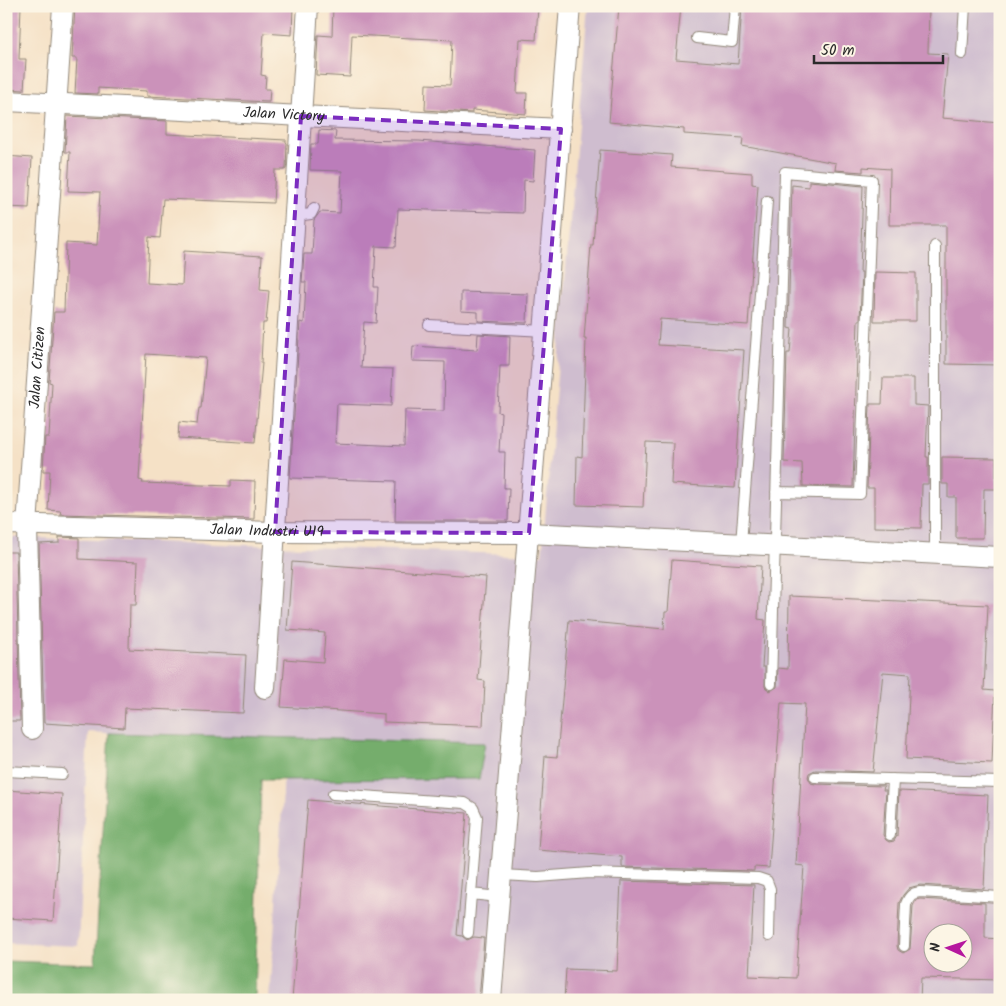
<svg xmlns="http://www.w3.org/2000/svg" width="1006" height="1006" viewBox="0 0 1006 1006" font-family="Kalam,sans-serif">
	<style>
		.industrial { fill: #cfbdcf; fill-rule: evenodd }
		.forest { fill: #74ad6c; stroke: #506c4c }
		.building { fill: #cb92ba; fill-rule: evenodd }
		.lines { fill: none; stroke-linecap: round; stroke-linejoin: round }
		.lane-casing { stroke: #908678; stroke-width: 12 }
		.street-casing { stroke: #908678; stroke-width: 22 }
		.lane { stroke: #fff; stroke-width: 10 }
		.street { stroke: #fff; stroke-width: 20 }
		.marked { fill: #7b2cbf; fill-opacity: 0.2; stroke: #7b2cbf; stroke-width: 4; stroke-dasharray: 10 6; stroke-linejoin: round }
		.labels { text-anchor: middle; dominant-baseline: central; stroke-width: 4; stroke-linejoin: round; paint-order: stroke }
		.street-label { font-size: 15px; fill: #2b2b2b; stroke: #fcf5e5 }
	</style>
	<rect width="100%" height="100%" fill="#fcf5e5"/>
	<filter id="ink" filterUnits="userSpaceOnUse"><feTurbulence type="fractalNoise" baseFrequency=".02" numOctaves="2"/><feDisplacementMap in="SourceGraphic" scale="10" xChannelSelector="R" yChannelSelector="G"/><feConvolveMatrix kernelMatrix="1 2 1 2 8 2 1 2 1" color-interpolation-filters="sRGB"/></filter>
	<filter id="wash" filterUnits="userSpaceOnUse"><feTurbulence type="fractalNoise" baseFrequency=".0096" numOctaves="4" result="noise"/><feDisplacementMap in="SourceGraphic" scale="20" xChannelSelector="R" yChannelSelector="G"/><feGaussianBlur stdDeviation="1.12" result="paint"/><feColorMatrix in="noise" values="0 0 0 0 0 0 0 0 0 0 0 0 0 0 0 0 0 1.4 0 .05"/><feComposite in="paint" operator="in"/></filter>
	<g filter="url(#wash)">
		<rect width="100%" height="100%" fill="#f5e1c6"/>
		<path class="industrial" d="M 588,6 L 1000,6 L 1000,1000 L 270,1000 L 286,742 L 88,732 L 78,946 L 6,943 L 6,537 L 542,555 ZM 934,934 L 964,934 L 964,964 L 934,964 Z"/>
		<path class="forest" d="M 109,733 L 485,743 L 479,779 L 261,780 L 255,1000 L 6,1000 L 6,961 L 95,964 Z"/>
		<g id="blocks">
			<path class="building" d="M 6,6 L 21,6 L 19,59 L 26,59 L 24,90 L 6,89 Z
				M 75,6 L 293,6 L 292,35 L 264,33 L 261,75 L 266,76 L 265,89 L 270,89 L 269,102 L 147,96 L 147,91 L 98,88 L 98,94 L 75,93 L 77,58 L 72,58 Z
				M 333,6 L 538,6 L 536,40 L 520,39 L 517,93 L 527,93 L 526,114 L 472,110 L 472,113 L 425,110 L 426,84 L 450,85 L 452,40 L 352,35 L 350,77 L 316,75 L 318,35 L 332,36 Z
				M 619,6 L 681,6 L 676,59 L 738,64 L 742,6 L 929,6 L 928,53 L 948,54 L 942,118 L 1000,123 L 1000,365 L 946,364 L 946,225 L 889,225 L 890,169 L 863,167 L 863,172 L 835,170 L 836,163 L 742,146 L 743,138 L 684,134 L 684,129 L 609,122 Z
				M 67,116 L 167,121 L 167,134 L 286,140 L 286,142 L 287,143 L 286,169 L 284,170 L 275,170 L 273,203 L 163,199 L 160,238 L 149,237 L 147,283 L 182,285 L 184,251 L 262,256 L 260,290 L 269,291 L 266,323 L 263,323 L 261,363 L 262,363 L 255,443 L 178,438 L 179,422 L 197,424 L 199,408 L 201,408 L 206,358 L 146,354 L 139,480 L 143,481 L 142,483 L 231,486 L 231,480 L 255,481 L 254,519 L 60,514 L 61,511 L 48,510 L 50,471 L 43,471 L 45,437 L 49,437 L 52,383 L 49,382 L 54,312 L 64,312 L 66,243 L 97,245 L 100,192 L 68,191 L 70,152 L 65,152 Z
				M 319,130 L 336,131 L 335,140 L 419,141 L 535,150 L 533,181 L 524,180 L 523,213 L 398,209 L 396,247 L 376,246 L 374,287 L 378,287 L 376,323 L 364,322 L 361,368 L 393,369 L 391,406 L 337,404 L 335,443 L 404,446 L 405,410 L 444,411 L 445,362 L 412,361 L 413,346 L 477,350 L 478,334 L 510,336 L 509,366 L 500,366 L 498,412 L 501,413 L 499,452 L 505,452 L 504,488 L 509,488 L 508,521 L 395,521 L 396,481 L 290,478 L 300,322 L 304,323 L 306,282 L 302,282 L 304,254 L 312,254 L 314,220 L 320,212 L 340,213 L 342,171 L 310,170 L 311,144 L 318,144 Z
				M 600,150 L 672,155 L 671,167 L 752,173 L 752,184 L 758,185 L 748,325 L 660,319 L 658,345 L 744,350 L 735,488 L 671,484 L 673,443 L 646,442 L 643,507 L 576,505 L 577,456 L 582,457 L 586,339 L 584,339 L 591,245 L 593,245 Z
				M 6,156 L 32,158 L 29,208 L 6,207 Z
				M 809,181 L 863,186 L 860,272 L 862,272 L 860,320 L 858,320 L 853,487 L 803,486 L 802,463 L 784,462 L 787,353 L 790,353 L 792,329 L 788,328 L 792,185 L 809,187 Z
				M 875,272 L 916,273 L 916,321 L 874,321 Z
				M 461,292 L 528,294 L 527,323 L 478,321 L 478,312 L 461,311 Z
				M 883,378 L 914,378 L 914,405 L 928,406 L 926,457 L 928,457 L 928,484 L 922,484 L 921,528 L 874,527 L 874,488 L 867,488 L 870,404 L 882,404 Z
				M 942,457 L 996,458 L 996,489 L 984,489 L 983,538 L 956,538 L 956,497 L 948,497 L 948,484 L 942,484 Z
				M 59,537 L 79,538 L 79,559 L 138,562 L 136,605 L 130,605 L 129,649 L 246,655 L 243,713 L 125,708 L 124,728 L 44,723 L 39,544 L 59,543 Z
				M 6,552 L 16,552 L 20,721 L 6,721 Z
				M 672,560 L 761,566 L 758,619 L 765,620 L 762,667 L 765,667 L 765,687 L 770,691 L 777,687 L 778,668 L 788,669 L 789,596 L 988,605 L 984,690 L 995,691 L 992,763 L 906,759 L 910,674 L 883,672 L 873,772 L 815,770 L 809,773 L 808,777 L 811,783 L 815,784 L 884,786 L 883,790 L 886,790 L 883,835 L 886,840 L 889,842 L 894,841 L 897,836 L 899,791 L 988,795 L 984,889 L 920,885 L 909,888 L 903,895 L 899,903 L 897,946 L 898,950 L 903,953 L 910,949 L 913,906 L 916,900 L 920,899 L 985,903 L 985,938 L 1000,939 L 1000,980 L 921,978 L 920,1000 L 564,1000 L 566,969 L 617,971 L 621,881 L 754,885 L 749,976 L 796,978 L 804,866 L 796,865 L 805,704 L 781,703 L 769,868 L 754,867 L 754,871 L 622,867 L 622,857 L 538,850 L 545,756 L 557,757 L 569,620 L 664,629 L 665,612 L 668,612 ZM 934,934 L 964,934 L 964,964 L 934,964 Z
				M 292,562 L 486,577 L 478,680 L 485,681 L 483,726 L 384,722 L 384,714 L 281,707 L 285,659 L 323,662 L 325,633 L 287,630 Z
				M 6,790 L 62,794 L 53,921 L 6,918 Z
				M 308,800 L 467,813 L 457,935 L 462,936 L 467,940 L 474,937 L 484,938 L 479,1000 L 292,1000 Z"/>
		</g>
	</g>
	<g filter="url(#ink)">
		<use href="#blocks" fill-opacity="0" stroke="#908678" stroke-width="1"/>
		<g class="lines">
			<g class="lane-casing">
				<path id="lane" d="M 697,38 L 732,42 L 735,6
					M 962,54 L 965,6
					M 295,216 L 311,214 L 314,208
					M 935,246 L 935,554
					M 429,325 L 545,331
					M 741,544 L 767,201
					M 771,684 L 785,172 L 872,180 L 860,494 L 776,492
					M 6,771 L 62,774
					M 815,777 L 1000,782
					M 333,794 L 465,803 L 473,808 L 477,817 L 468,933
					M 890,835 L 893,779
					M 501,875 L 538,877 L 590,873 L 758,878 L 767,881 L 770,889 L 769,936
					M 471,894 L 499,897
					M 904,946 L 906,904 C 909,896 912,893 920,892 L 1000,897"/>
			</g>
			<g class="street-casing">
				<g id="street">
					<path id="s1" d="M 6,101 L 561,129"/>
					<path id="s2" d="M 6,524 L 275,532 L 529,533 L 1000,557"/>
					<path d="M 265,688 L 308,6"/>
					<path id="s3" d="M 32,729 L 27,526 L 63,6"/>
					<path d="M 491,1000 L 570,6"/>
				</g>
			</g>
			<use href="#lane" class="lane"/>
			<use href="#street" class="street"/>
		</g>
	</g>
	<path class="marked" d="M 301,116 L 561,129 L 529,533 L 275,532 Z"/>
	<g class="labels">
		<g class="street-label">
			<text stroke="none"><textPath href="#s1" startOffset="278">Jalan Victory</textPath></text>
			<text stroke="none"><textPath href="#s3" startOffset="362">Jalan Citizen</textPath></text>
			<text stroke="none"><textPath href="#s2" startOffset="261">Jalan Industri U19</textPath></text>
		</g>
	</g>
	<rect width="1006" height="1006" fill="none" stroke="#fcf5e5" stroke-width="25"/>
	<g transform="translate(948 948) rotate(273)"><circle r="24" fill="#fcf5e5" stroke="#a8a49b"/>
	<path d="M0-4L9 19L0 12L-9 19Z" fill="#b5179e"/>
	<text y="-8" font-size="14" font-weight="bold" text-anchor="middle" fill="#2b2b2b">N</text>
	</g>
	<path d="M814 55v8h129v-8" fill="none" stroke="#2b2b2b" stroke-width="2.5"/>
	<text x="821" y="55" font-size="15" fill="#2b2b2b" stroke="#fcf5e5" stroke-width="4" paint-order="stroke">50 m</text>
</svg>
